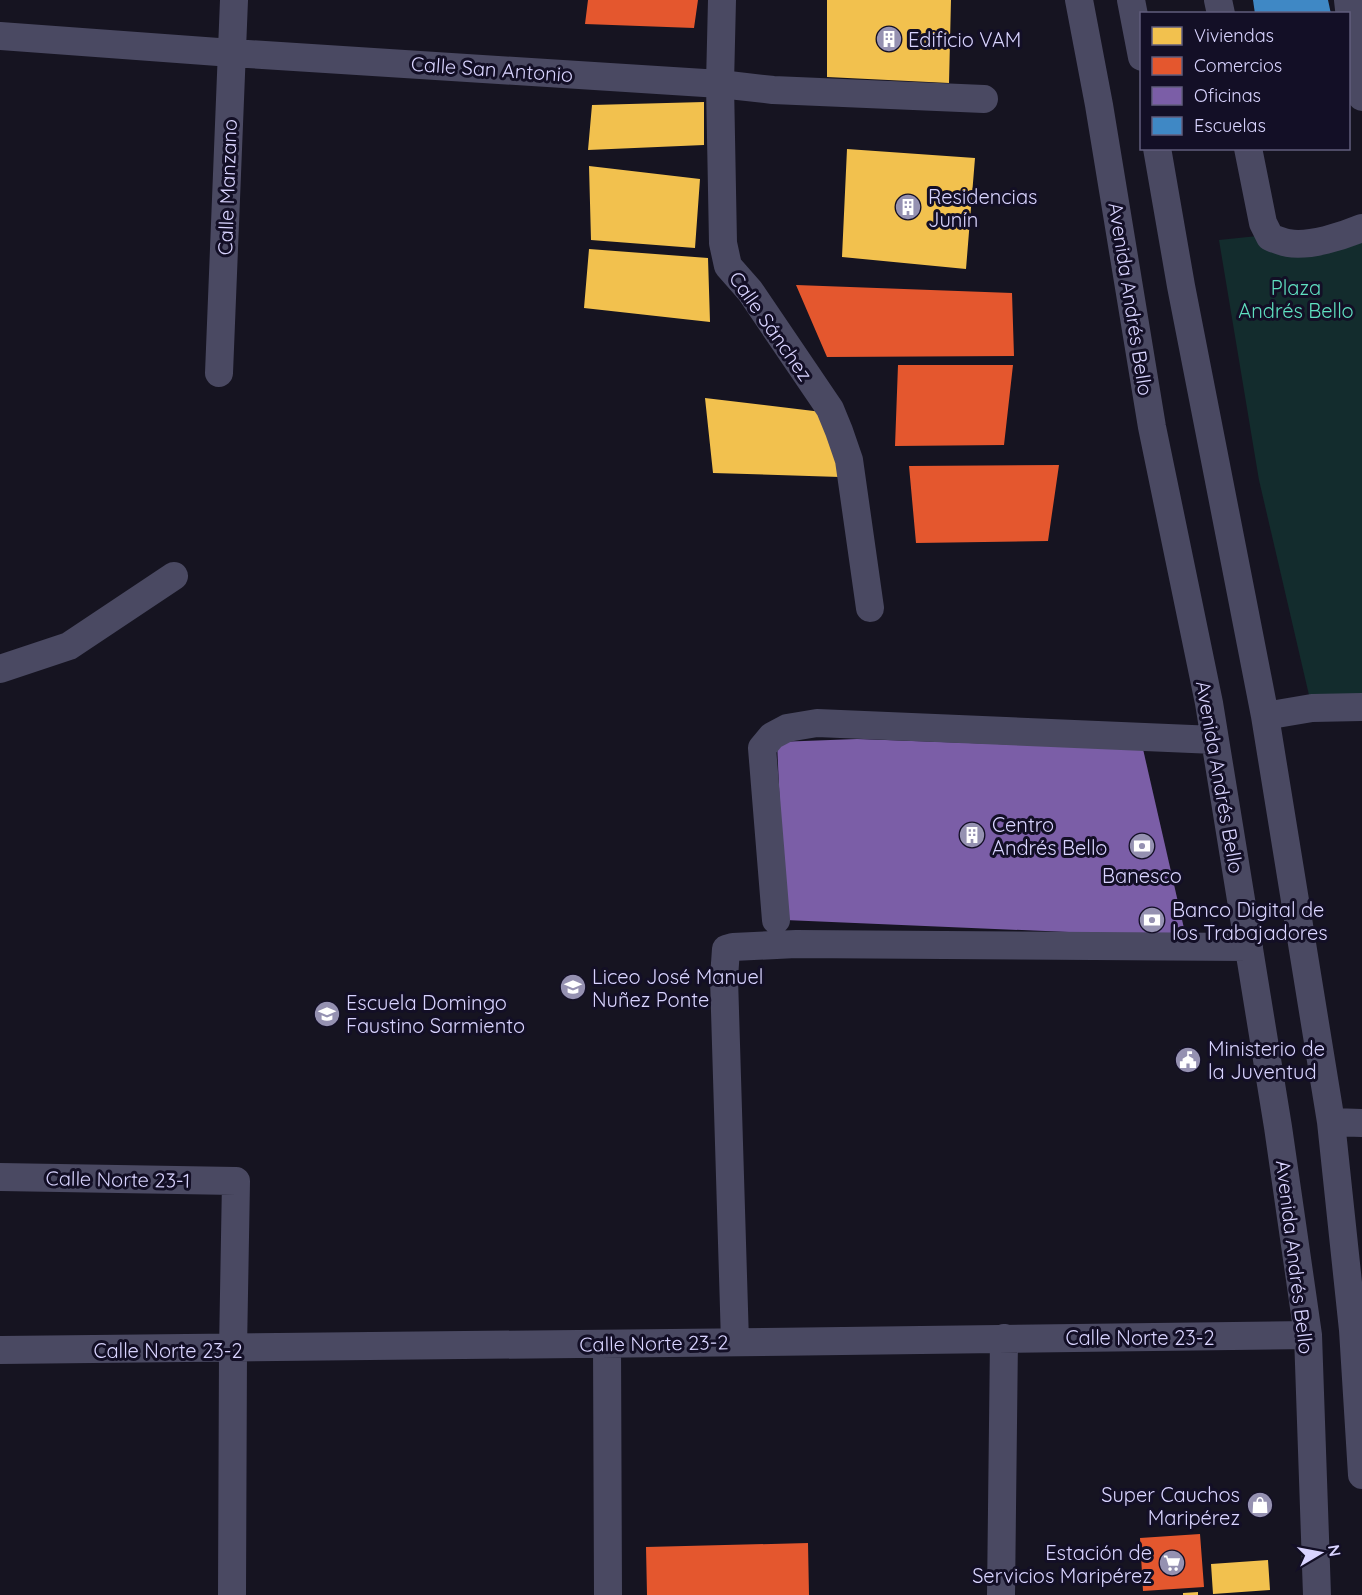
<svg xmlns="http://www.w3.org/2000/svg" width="1362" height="1595" viewBox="0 0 1362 1595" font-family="Quicksand,sans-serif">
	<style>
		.green { fill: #132c2d }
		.homes { fill: #f2c14e }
		.shops { fill: #e4572e }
		.offices { fill: #7b5ea7 }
		.schools { fill: #3f88c5 }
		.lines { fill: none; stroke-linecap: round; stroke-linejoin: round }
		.minor { stroke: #4a4962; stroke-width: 28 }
		.labels { text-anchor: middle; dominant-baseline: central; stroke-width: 6; stroke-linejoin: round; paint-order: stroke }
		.poi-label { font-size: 20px; fill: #d9d4ff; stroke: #130f26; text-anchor: start }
		.street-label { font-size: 20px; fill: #d9d4ff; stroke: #130f26 }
		.park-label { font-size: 20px; fill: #5fe0c0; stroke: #130f26 }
	</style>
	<rect width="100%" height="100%" fill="#161421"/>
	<path class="green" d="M 1362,225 L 1362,707 L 1312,708 L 1259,480 L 1219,240 Z"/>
	<path class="homes" d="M 827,0 L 951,0 L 949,83 L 827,77 Z
		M 704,102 L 704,145 L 588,150 L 592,105 Z
		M 847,149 L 975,158 L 966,269 L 842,257 Z
		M 589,166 L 700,179 L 695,248 L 591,240 Z
		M 589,249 L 708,258 L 710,322 L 584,308 Z
		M 705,398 L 822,412 L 840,477 L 713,473 Z
		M 1268,1560 L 1270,1590 L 1213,1594 L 1211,1564 Z
		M 1198,1592 L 1198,1595 L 1183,1595 L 1183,1593 Z"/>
	<path class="shops" d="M 588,0 L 698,0 L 694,28 L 585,24 Z
		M 796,285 L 1012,293 L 1014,356 L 827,357 Z
		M 898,365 L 1013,365 L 1004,445 L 895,446 Z
		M 1059,465 L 1048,541 L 916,543 L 909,466 Z
		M 1200,1534 L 1204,1587 L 1143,1591 L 1140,1538 Z
		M 808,1543 L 809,1595 L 647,1595 L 646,1547 Z"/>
	<path class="offices" d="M 857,739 L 1143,749 L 1186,937 L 785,920 L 777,742 Z"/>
	<path class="schools" d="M 1253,0 L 1328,0 L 1331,14 L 1255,14 Z"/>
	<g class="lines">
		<path class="minor" d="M 722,0 L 720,84 L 723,243 L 728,266 L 750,291 L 830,409 L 839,431 L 849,460 L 870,608
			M 1079,0 L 1099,105 L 1152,427 L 1209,703 L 1278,1127 L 1308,1335 L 1317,1595
			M 1131,0 L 1142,57
			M 1218,0 L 1221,14
			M 1348,0 L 1354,55 L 1362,97
			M 0,36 L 232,53 L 720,84 L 773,90 L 984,99
			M 1157,148 L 1181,286 L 1265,716 L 1331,1122 L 1353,1330 L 1362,1475
			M 1248,148 L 1263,223 L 1270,237 C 1275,239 1282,242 1288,243 C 1309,247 1343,236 1362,228
			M 219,373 L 234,0
			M 0,669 L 69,646 L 174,576
			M 1265,716 L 1312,708 L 1362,707
			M 776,920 L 762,748 L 772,736 L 787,728 L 817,723 L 1215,740
			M 1331,1122 L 1362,1123
			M 0,1177 L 236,1181 L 233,1350 L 232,1595
			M 735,1342 L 724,978 L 726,949 L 733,947 L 796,944 L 1249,947
			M 607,1344 L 608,1595
			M 0,1350 C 436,1349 872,1339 1308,1335
			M 1001,1595 L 1004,1338"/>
	</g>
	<defs>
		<g id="building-disc" transform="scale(1.35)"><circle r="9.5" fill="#9591b1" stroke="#130f26"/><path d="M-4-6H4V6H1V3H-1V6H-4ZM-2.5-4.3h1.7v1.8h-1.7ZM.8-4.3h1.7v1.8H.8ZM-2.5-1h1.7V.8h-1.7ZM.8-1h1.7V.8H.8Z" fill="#fff"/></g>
		<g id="bank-disc" transform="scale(1.35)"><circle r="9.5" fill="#9591b1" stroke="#130f26"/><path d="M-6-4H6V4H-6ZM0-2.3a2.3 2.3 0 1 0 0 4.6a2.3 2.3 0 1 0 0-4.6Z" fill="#fff"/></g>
		<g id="school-disc" transform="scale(1.35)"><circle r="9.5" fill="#9591b1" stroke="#130f26"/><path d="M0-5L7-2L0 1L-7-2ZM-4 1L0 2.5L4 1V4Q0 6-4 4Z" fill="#fff"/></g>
		<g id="civic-disc" transform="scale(1.35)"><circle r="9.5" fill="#9591b1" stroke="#130f26"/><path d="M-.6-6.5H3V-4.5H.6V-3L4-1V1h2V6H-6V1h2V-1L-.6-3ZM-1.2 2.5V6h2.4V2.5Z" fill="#fff"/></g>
		<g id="shop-disc" transform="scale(1.35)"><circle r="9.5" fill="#9591b1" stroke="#130f26"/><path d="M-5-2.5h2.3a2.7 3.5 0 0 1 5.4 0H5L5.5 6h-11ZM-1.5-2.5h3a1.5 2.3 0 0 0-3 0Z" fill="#fff"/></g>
		<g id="supermarket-disc" transform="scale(1.35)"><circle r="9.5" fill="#9591b1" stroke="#130f26"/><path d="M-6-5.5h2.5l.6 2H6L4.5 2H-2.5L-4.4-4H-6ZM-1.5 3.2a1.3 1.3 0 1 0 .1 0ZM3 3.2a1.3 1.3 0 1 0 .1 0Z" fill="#fff"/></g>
	</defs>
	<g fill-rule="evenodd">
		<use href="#building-disc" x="889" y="39"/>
		<use href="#building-disc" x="908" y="207"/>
		<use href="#building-disc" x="972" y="835"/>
		<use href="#bank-disc" x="1142" y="846"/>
		<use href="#bank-disc" x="1152" y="920"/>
		<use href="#school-disc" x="573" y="987"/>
		<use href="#school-disc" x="327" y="1014"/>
		<use href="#civic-disc" x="1188" y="1060"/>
		<use href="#shop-disc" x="1260" y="1505"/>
		<use href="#supermarket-disc" x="1172" y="1563"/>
	</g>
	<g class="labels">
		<g class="poi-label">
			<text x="908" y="39">Edificio VAM</text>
			<text x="928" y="196">Residencias<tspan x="928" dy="23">Junín</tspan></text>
			<text x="992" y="824">Centro<tspan x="992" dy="23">Andrés Bello</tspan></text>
			<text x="1142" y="875" text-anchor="middle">Banesco</text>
			<text x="1172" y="909">Banco Digital de<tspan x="1172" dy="23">los Trabajadores</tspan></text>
			<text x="592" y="976">Liceo José Manuel<tspan x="592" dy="23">Nuñez Ponte</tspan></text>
			<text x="346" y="1002">Escuela Domingo<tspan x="346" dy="23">Faustino Sarmiento</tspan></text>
			<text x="1208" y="1048">Ministerio de<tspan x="1208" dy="23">la Juventud</tspan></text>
			<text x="1240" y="1494" text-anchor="end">Super Cauchos<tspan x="1240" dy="23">Maripérez</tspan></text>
			<text x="1152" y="1552" text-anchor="end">Estación de<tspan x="1152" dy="23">Servicios Maripérez</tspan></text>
		</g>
		<g class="street-label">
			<text transform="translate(492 69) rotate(4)">Calle San Antonio</text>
			<text transform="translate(227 187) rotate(-88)">Calle Manzano</text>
			<text transform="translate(1131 299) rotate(81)">Avenida Andrés Bello</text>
			<text transform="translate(771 326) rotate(55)">Calle Sánchez</text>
			<text transform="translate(1220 777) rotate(80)">Avenida Andrés Bello</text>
			<text transform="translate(118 1179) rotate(1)">Calle Norte 23-1</text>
			<text transform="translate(1295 1257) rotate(83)">Avenida Andrés Bello</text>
			<text x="1140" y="1337">Calle Norte 23-2</text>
			<text transform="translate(654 1343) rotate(-1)">Calle Norte 23-2</text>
			<text x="168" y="1350">Calle Norte 23-2</text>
		</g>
		<g class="park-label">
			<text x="1296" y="287">Plaza<tspan x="1296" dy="23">Andrés Bello</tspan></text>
		</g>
	</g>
	<rect x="1140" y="12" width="210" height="138" fill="#130f26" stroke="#625e7d" stroke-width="1.5"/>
	<rect x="1152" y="27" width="30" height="18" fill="#f2c14e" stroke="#625e7d" stroke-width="1.5"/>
	<text x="1194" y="42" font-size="18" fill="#d9d4ff">Viviendas</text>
	<rect x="1152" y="57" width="30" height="18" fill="#e4572e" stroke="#625e7d" stroke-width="1.5"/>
	<text x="1194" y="72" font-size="18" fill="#d9d4ff">Comercios</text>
	<rect x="1152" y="87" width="30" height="18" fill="#7b5ea7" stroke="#625e7d" stroke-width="1.5"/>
	<text x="1194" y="102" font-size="18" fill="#d9d4ff">Oficinas</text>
	<rect x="1152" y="117" width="30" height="18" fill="#3f88c5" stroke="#625e7d" stroke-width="1.5"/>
	<text x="1194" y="132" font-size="18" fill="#d9d4ff">Escuelas</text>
	<g transform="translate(1320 1553) rotate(80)" stroke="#130f26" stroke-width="4.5" paint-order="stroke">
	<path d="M0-4.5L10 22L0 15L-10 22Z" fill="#d9d4ff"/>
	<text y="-9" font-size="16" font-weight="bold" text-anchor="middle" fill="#d9d4ff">N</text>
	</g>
</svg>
